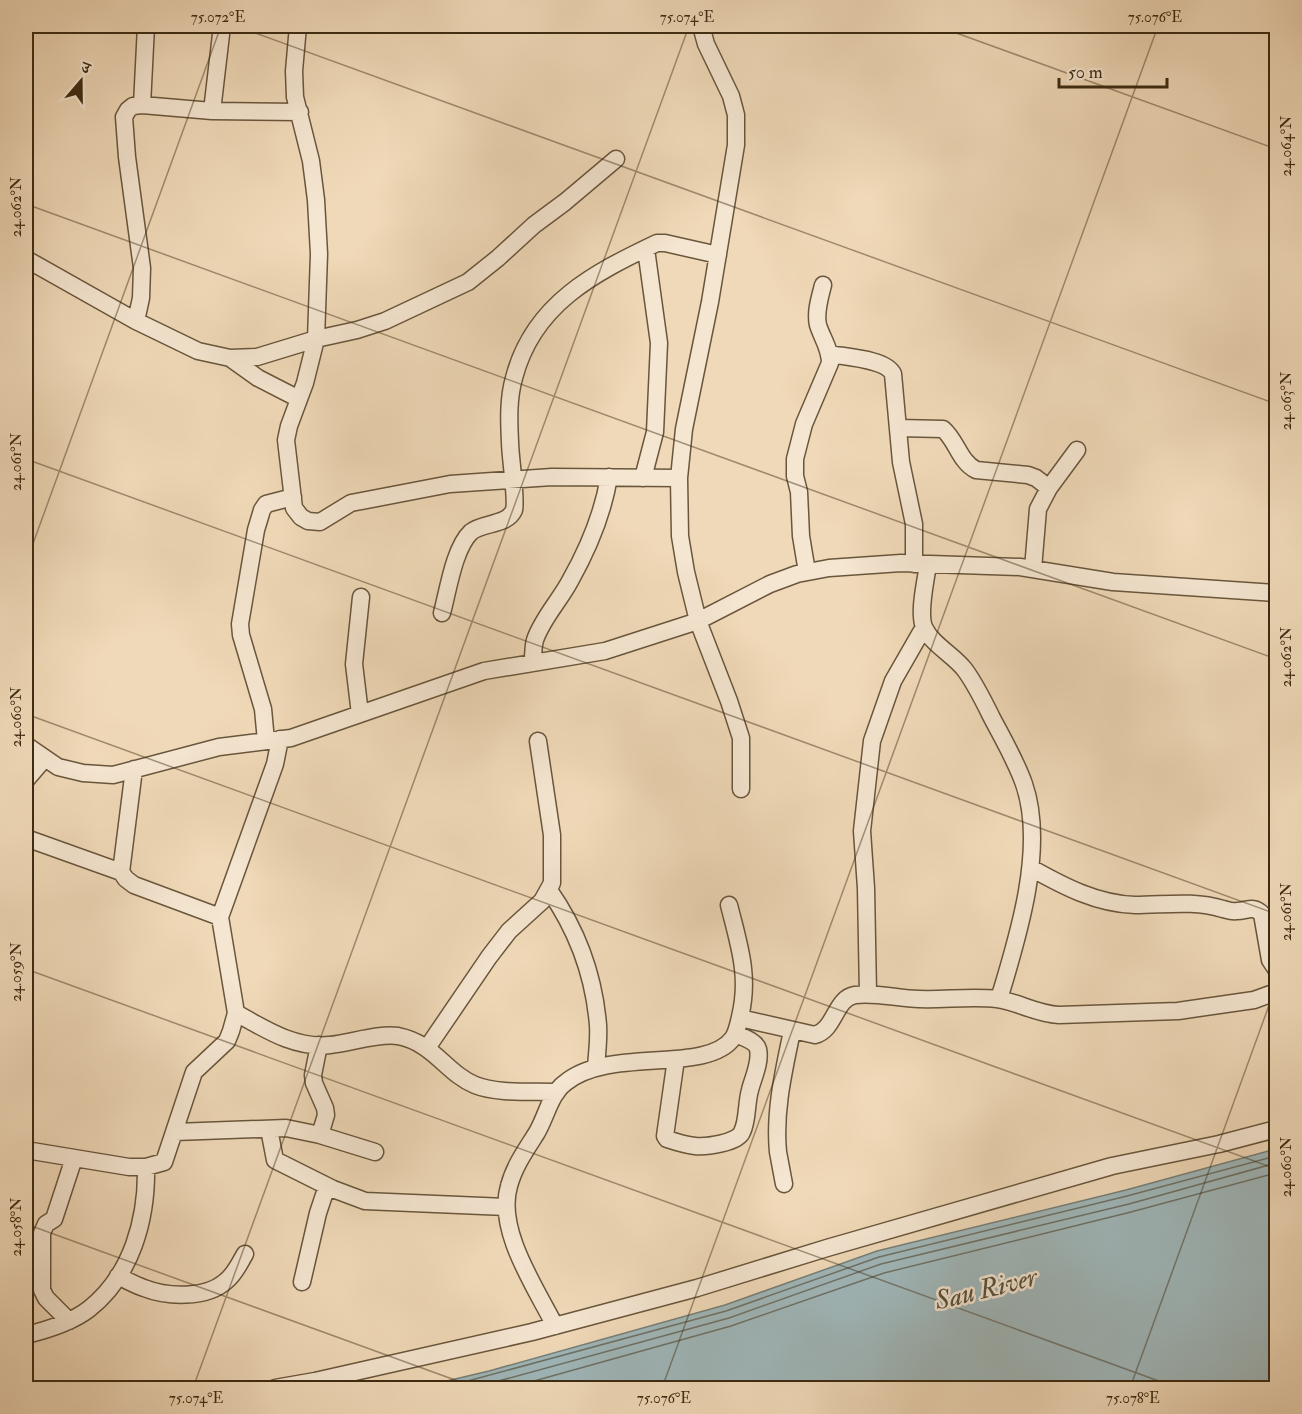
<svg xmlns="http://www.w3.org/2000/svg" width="1302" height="1414" viewBox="0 0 1302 1414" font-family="'IM FELL Double Pica','Noto Serif Devanagari',serif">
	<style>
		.water { fill: #9fb7ba; stroke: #777f77; stroke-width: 1.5 }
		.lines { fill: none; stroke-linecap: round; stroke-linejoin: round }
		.shore { stroke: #6e7166; stroke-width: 1.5 }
		.minor-casing { stroke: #69563c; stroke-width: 19 }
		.minor { stroke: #f5e6d1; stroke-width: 16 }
		.ticks { fill: none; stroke: #3c2b12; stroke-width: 1.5; stroke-opacity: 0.45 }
		.labels { text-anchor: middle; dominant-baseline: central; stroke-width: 5; stroke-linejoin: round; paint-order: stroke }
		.water-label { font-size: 27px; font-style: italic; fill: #554e3c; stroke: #f5e6d1 }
		.neatline { fill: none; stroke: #3c2b12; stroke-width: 2 }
		.ticks-label { font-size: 15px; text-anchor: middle; fill: #3c2b12 }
	</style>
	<rect width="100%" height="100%" fill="#f0d9b8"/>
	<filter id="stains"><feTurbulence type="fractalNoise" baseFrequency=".00333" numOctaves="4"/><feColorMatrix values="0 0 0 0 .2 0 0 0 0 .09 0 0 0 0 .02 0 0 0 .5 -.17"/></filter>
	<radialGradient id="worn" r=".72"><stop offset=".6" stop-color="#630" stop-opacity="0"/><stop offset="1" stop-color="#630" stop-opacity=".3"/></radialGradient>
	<path class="water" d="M 1276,1149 L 1276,1388 L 417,1388 L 489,1371 L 725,1305 L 877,1251 L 1126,1190 Z"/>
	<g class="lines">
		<path class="shore" d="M 442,1388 L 726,1311 L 879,1257 L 1127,1196 L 1276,1156
			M 473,1388 L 729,1318 L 881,1264 L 1129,1204 L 1276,1163
			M 509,1388 L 731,1326 L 884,1273 L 1131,1212 L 1276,1173"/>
		<g class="minor-casing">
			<path id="minor" d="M 298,26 L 294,71 L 295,97 L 311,161 L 316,200 L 319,254 L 316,339 L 305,383 L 289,426 L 286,440 L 294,508 L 301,517 L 308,521 L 320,522 L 351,503 L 450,484 L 552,477 L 679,478
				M 701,26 L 706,44 L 731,96 L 736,115 L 736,145 L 710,302 L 684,429 L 679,478 L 680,536 L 686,572 L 698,621 L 729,701 L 741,738 L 741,789
				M 142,105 L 146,26
				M 212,111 L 222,26
				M 26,259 L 136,321 L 198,351 L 230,358 L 257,357 L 316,339 L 357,330 L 385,321 L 468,282 L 498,258 L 534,225 L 565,202 L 616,159
				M 136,321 L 141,298 L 142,268 L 127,157 L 124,117 L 128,110 L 133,106 L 142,105 L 212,111 L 300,112
				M 830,354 C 846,357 886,359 893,374 L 901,462 L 914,524 L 914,564
				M 230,358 L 258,378 L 299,399
				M 898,428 L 943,429 C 957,441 959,461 976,470 L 1028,475 L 1036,478 L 1049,488
				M 643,478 L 655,432 L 659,343 L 646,249
				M 928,564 C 926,580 918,612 924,627 C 932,645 954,655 965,670 C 976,685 984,702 992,718 C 1003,739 1016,761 1024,784 C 1046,847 1018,937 999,999
				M 1033,569 L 1038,509 L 1049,488 L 1077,450
				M 807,572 L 801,536 L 799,492 L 795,476 L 795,459 L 804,424 L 830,363 C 830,348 822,338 818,325 C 815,312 820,297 823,285
				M 442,613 C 448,591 454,548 471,532 C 483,522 507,526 514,510 C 517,500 510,456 510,442 C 509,421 508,399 514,378 C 533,304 594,273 657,243 L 665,243 L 718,255
				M 533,663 C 533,656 533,647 535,640 C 542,619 560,600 570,581 C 588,549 603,513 609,477
				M 360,714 L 354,664 L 361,597
				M 266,741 L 263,709 L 241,635 L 240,624 L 256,530 L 262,510 L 266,504 L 293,497
				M 26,745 L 58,767 L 83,773 L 113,775 L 219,747 L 291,738 L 484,671 L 605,651 L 698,621 L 770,584 L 797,574 L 829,568 L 901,563 L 1020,567 L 1113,582 L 1276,593
				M 134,769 L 121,872 L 126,879 L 134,885 L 220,917
				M 26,780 L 44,759
				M 26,838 L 121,872
				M 1031,868 C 1063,886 1097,904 1135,905 C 1165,905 1193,900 1223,909 C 1227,910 1232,912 1237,911 C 1247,911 1253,905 1262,914 L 1270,960 L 1276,969
				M 549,890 C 577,930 594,976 598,1025 C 599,1039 597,1053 596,1067
				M 868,994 L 866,888 L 862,831 L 872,741 L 893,681 L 924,627
				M 236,1013 C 265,1029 295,1049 330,1045 C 350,1043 379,1033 398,1036 C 434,1043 446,1073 475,1085 C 497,1094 533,1091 557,1092
				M 740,1018 L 815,1035 C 835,1030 835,998 855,995 C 876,992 899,999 919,999 C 945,1000 972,996 997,999 C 1019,1002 1036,1014 1059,1015 L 1178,1011 L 1254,1000 L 1276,992
				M 319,1045 L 313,1075 L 314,1083 L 325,1108 L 326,1115 L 320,1135
				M 427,1048 L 489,957 L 509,931 L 542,901 L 552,883 L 552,835 L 538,741
				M 676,1059 L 665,1136 L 667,1139 C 676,1142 686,1145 695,1146 C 706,1147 738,1143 742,1132 C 748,1120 746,1104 750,1090 C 753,1078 761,1062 758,1049 C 756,1041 742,1037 736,1034
				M 269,1129 L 275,1160 L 333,1189 L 365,1201 L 506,1207
				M 175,1132 L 286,1128 L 320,1135 L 375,1152
				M 26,1150 L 129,1167 L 146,1167 L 164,1162 L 194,1072 L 227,1041 L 231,1031 L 236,1013 L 220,917 L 275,764 L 280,739
				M 784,1184 C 782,1173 780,1163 778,1152 C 774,1111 784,1070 792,1031
				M 118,1276 C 126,1280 135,1285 144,1288 C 167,1297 206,1299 226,1281 C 235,1274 239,1264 245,1254
				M 302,1282 L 318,1213 L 327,1186
				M 69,1321 L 46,1298 L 42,1290 L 42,1233 L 46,1224 L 54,1219 L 74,1158
				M 555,1326 C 536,1288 496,1230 509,1186 C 514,1167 525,1151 536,1134 C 546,1118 550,1094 565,1083 C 609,1046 706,1075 733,1038 C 737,1032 738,1025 740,1017 C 750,976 739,945 729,905
				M 26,1335 C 47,1330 71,1323 89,1309 C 132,1275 147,1219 146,1167
				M 275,1388 L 315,1381 L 532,1332 L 697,1288 L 827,1248 L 1112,1166 L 1219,1144 L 1276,1129"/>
		</g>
		<use href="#minor" class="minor"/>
	</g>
	<path class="ticks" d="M 236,26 L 1276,404M 937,26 L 1276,149M 26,204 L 1276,659M 26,459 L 1276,914M 26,563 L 221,26M 26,714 L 1276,1169M 26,969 L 1178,1388M 26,1224 L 477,1388M 193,1388 L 689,26M 662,1388 L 1158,26M 1130,1388 L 1276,986"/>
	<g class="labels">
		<g class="water-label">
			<text transform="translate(986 1289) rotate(-14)">Sau River</text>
		</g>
	</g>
	<rect width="1302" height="1414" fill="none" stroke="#f0d9b8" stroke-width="66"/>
	<g transform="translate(81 81) rotate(20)" stroke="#f5e6d1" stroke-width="4.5" paint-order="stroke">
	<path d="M0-4.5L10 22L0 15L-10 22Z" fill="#3c2b12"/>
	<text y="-9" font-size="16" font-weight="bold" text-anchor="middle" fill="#3c2b12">उ</text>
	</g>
	<path d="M1059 78v9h108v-9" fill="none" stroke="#3c2b12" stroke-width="3"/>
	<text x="1068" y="78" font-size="18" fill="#3c2b12" stroke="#f5e6d1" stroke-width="4.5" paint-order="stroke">50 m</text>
	<rect x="33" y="33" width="1236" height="1348" class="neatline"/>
	<g class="ticks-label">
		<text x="218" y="22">75.072°E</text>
		<text x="687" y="22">75.074°E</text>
		<text x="1155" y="22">75.076°E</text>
		<text transform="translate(1286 146) rotate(-90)" y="5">24.064°N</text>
		<text transform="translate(16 207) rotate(-90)" y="5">24.062°N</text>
		<text transform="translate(1286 401) rotate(-90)" y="5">24.063°N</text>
		<text transform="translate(16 462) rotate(-90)" y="5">24.061°N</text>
		<text transform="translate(1286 657) rotate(-90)" y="5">24.062°N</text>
		<text transform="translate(16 717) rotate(-90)" y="5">24.060°N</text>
		<text transform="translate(1286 912) rotate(-90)" y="5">24.061°N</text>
		<text transform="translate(16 972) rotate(-90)" y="5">24.059°N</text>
		<text transform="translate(1286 1167) rotate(-90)" y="5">24.060°N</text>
		<text transform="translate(16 1227) rotate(-90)" y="5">24.058°N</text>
		<text x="196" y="1403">75.074°E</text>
		<text x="664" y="1403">75.076°E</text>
		<text x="1133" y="1403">75.078°E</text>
	</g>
	<rect width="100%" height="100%" filter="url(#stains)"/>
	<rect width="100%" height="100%" fill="url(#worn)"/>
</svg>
